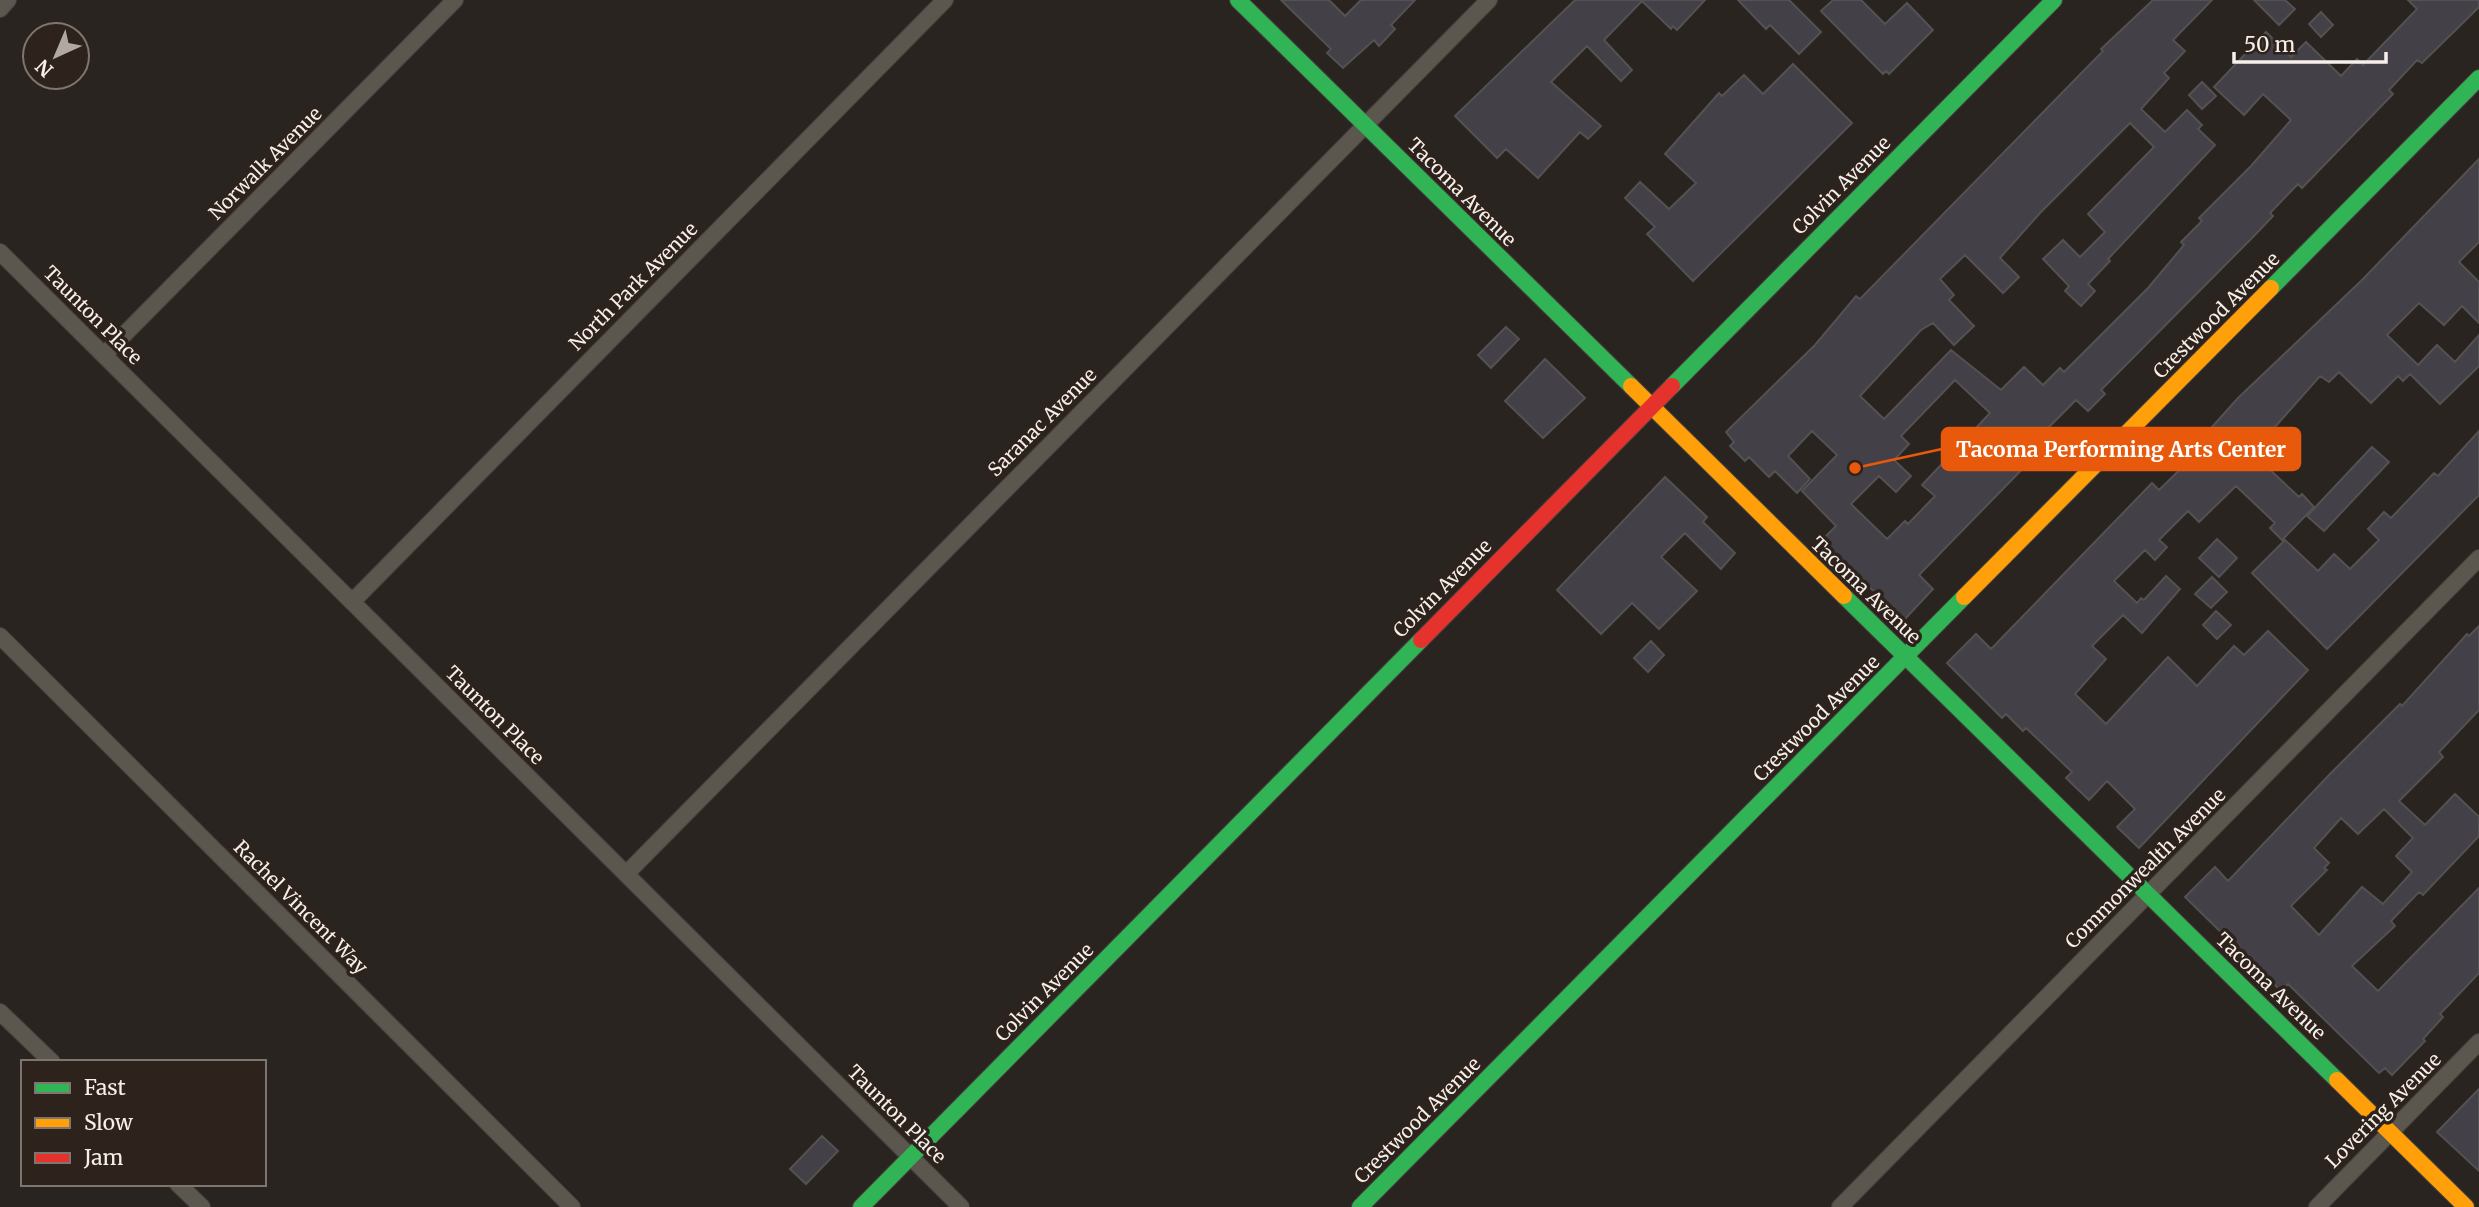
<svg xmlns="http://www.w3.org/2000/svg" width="2479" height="1207" viewBox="0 0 2479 1207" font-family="Merriweather,serif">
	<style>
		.building { fill: #444048; stroke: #535151; stroke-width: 2; fill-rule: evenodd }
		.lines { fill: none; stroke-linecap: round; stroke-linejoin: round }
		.street-casing { stroke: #46403d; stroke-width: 18 }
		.fast-casing { stroke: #46403d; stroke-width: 18 }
		.slow-casing { stroke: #46403d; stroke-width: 18 }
		.jam-casing { stroke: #46403d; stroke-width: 18 }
		.street { stroke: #5b564e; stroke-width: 16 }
		.fast { stroke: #30b455; stroke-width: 16 }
		.slow { stroke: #ff9f0a; stroke-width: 16 }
		.jam { stroke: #e5322d; stroke-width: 16 }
		.labels { text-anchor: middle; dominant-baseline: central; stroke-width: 7; stroke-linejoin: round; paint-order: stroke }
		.street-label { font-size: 19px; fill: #f7efea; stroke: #2e231c }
		.leader { fill: none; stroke: #e8590c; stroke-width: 2.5 }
		.callout-dot { fill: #e8590c; stroke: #2e231c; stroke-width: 2.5 }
		.callout { fill: #e8590c; stroke: #e8590c; stroke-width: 2.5 }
		.callout-label { font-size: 21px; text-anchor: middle; font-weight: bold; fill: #fff }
	</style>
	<rect width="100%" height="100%" fill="#2a2420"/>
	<path class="building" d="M 1281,0 L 1329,0 L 1345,16 L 1361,0 L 1415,0 L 1391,25 L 1395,29 L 1379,46 L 1374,40 L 1343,68 L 1327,53 L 1331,49 Z
		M 1575,0 L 1705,0 L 1677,30 L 1673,26 L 1671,29 L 1642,1 L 1604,40 L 1632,70 L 1621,81 L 1587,46 L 1551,82 L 1601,126 L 1588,139 L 1580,132 L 1538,178 L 1506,149 L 1497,158 L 1455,116 Z
		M 1738,0 L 1789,0 L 1821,32 L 1799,54 L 1770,25 L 1766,29 Z
		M 1833,0 L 1861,0 L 1885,24 L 1907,3 L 1933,30 L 1889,74 L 1886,71 L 1883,74 L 1821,11 Z
		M 2153,0 L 2212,0 L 2173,40 L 2185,51 L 2164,73 L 2169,78 L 2141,109 L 2165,132 L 2187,110 L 2202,125 L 2198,129 L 2215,145 L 2108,259 L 2110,261 L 2088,284 L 2095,291 L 2081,306 L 2065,291 L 2069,286 L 2043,259 L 2063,240 L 2080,257 L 2105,232 L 2088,214 L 2154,147 L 2130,123 L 2041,212 L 2000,258 L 2019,277 L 2003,293 L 1965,255 L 1940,279 L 1954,295 L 1949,300 L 1974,326 L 1954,345 L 1933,323 L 1921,330 L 1860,396 L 1884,419 L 1951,350 L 2001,390 L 2024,367 L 2043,385 L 2060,368 L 2064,372 L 2148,288 L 2184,245 L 2181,242 L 2202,221 L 2199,218 L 2251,166 L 2291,120 L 2263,94 L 2244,115 L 2214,87 L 2266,32 L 2291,57 L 2306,42 L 2341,76 L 2357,59 L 2363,65 L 2417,9 L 2408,0 L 2479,0 L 2479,7 L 2422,63 L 2417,60 L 2389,90 L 2393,94 L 2302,188 L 2298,184 L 2270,213 L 2273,216 L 2254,236 L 2101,390 L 2105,394 L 2088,411 L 2076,400 L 2039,437 L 2042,440 L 2031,450 L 2036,455 L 1919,575 L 1933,589 L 1904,620 L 1821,541 L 1836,526 L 1802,491 L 1837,455 L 1812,431 L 1788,456 L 1810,479 L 1797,493 L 1775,471 L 1769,477 L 1749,457 L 1745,461 L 1730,446 L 1734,442 L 1726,432 L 1815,345 L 1856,296 L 1860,299 L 2103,51 L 2101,49 ZM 1955,380 L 1990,413 L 1922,485 L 1935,496 L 1908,524 L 1905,521 L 1887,539 L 1851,504 L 1879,476 L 1896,492 L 1911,476 L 1894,460 L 1909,444 L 1901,436 Z
		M 2254,0 L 2285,0 L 2295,9 L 2279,25 Z
		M 2321,12 L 2333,25 L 2321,37 L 2309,24 Z
		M 1793,64 L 1852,123 L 1693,281 L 1647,234 L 1655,227 L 1625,198 L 1640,182 L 1669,209 L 1696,183 L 1665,154 L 1719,93 L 1722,96 L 1744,75 L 1763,94 Z
		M 2202,82 L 2216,96 L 2202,109 L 2189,95 Z
		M 2479,159 L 2479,242 L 2459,262 L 2479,282 L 2479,323 L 2462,306 L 2444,325 L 2419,303 L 2387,335 L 2418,365 L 2437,345 L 2455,362 L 2479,335 L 2479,366 L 2440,404 L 2410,374 L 2403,381 L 2398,376 L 2371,403 L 2339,372 L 2329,382 L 2320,376 L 2252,453 L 2299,497 L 2302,494 L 2314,507 L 2282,540 L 2270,528 L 2275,523 L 2236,486 L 2199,522 L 2188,511 L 2159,540 L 2167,547 L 2155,560 L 2145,550 L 2114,581 L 2137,603 L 2141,598 L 2144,600 L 2166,576 L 2180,589 L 2142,633 L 2123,615 L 2092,646 L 2106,659 L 2075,694 L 2106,724 L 2168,657 L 2197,686 L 2234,646 L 2244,655 L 2268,631 L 2308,670 L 2139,848 L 2117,827 L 2135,809 L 2107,781 L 2089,800 L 2066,778 L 2072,772 L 2026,728 L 2023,731 L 2006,714 L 2002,718 L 1947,663 L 1976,634 L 1991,649 L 2152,483 L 2159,490 L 2199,451 L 2194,447 L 2238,398 L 2362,280 Z
		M 1506,327 L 1519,339 L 1491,368 L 1478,355 Z
		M 1545,359 L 1585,398 L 1543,438 L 1505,401 Z
		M 2479,431 L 2479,495 L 2327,649 L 2252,573 L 2285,540 L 2318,571 L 2334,554 L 2350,569 L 2379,540 L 2368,529 L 2384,512 L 2391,518 L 2434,473 L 2438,476 Z
		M 2372,447 L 2389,462 L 2324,531 L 2307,516 Z
		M 1665,477 L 1707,517 L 1703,522 L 1735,553 L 1721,569 L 1685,533 L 1661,557 L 1697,591 L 1659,629 L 1632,603 L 1601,634 L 1557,590 Z
		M 2217,539 L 2237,558 L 2219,577 L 2199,558 Z
		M 2212,577 L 2227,592 L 2211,608 L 2195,594 Z
		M 2216,611 L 2231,625 L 2217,639 L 2203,625 Z
		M 2479,626 L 2479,710 L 2439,752 L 2443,757 L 2399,801 L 2425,825 L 2455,794 L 2479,817 L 2479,836 L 2423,895 L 2419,892 L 2391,921 L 2395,926 L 2352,966 L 2378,991 L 2479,888 L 2479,973 L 2440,1014 L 2443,1017 L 2423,1039 L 2425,1041 L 2392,1075 L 2385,1068 L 2379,1073 L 2288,984 L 2281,991 L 2185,897 L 2215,867 L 2228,881 L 2330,774 L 2400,704 L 2402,706 L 2467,634 L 2469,636 ZM 2384,809 L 2413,838 L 2396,856 L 2412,872 L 2383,904 L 2362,887 L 2319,935 L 2291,906 L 2327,870 L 2324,868 L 2329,863 L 2314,848 L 2341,818 L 2358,834 Z
		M 1651,641 L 1664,655 L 1648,672 L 1634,658 Z
		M 2479,1089 L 2479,1171 L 2437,1132 Z
		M 822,1136 L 838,1151 L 806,1184 L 790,1169 Z"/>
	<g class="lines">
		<g class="street-casing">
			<path id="street" d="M 0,9 L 8,0
				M 0,252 L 961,1207
				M 104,355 L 455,0
				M 352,602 L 945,0
				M 0,636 L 572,1207
				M 626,874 L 1489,0
				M 0,1012 L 52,1062
				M 178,1184 L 202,1207
				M 1840,1207 L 2479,558
				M 2317,1207 L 2479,1042"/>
		</g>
		<g class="fast-casing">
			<path id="fast" d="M 1238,0 L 1631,386
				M 2271,288 L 2479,78
				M 1672,386 L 2054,0
				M 1844,596 L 2337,1080
				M 861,1207 L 1421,640
				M 1360,1207 L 1964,597"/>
		</g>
		<g class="slow-casing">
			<path id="slow" d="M 1631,386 L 1844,596
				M 1964,597 L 2271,288
				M 2337,1080 L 2466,1207"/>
		</g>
		<g class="jam-casing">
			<path id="jam" d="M 1421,640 L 1672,386"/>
		</g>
		<use href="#street" class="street"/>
		<use href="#fast" class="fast"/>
		<use href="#slow" class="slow"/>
		<use href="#jam" class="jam"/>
	</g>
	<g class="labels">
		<g class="street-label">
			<text transform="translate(265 163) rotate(-45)">Norwalk Avenue</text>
			<text transform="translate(1841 185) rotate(-45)">Colvin Avenue</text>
			<text transform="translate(1462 192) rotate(45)">Tacoma Avenue</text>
			<text transform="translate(633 286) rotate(-45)">North Park Avenue</text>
			<text transform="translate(93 315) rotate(45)">Taunton Place</text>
			<text transform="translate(2216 315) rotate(-45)">Crestwood Avenue</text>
			<text transform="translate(1042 422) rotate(-45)">Saranac Avenue</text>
			<text transform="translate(1442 588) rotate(-45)">Colvin Avenue</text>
			<text transform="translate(1866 590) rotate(44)">Tacoma Avenue</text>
			<text transform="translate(495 715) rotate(45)">Taunton Place</text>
			<text transform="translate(1816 718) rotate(-45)">Crestwood Avenue</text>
			<text transform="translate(2145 868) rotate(-45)">Commonwealth Avenue</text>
			<text transform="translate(301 907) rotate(45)">Rachel Vincent Way</text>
			<text transform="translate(2271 986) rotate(44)">Tacoma Avenue</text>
			<text transform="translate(1044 992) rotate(-45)">Colvin Avenue</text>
			<text transform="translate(2383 1110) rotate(-45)">Lovering Avenue</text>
			<text transform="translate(897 1114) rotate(45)">Taunton Place</text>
			<text transform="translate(1417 1120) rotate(-45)">Crestwood Avenue</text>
		</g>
	</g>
	<path class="leader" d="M1855 468L1942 449"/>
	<circle class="callout-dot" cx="1855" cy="468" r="7"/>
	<rect class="callout" x="1942" y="428" width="358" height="42" rx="7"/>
	<g class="callout-label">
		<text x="2121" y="457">Tacoma Performing Arts Center</text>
	</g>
	<rect x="21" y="1060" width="245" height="126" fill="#2e231c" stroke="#7e756e" stroke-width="2"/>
	<rect x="35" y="1083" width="35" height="10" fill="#30b455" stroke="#7e756e" stroke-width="2"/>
	<text x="84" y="1095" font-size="21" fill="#f7efea">Fast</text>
	<rect x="35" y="1118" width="35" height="10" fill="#ff9f0a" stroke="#7e756e" stroke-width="2"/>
	<text x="84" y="1130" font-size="21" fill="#f7efea">Slow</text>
	<rect x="35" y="1153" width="35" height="10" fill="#e5322d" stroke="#7e756e" stroke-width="2"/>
	<text x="84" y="1165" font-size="21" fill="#f7efea">Jam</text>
	<g transform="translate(56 56) rotate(224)"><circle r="33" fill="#2e231c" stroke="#7e756e" stroke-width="2"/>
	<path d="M0-5L12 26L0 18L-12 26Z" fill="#afa8a3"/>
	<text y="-10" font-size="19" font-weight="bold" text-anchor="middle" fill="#f7efea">N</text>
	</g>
	<path d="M2234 52v10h152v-10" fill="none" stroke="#f7efea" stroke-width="3.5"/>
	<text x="2244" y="52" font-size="21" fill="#f7efea" stroke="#2e231c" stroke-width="5" paint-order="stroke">50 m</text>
</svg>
